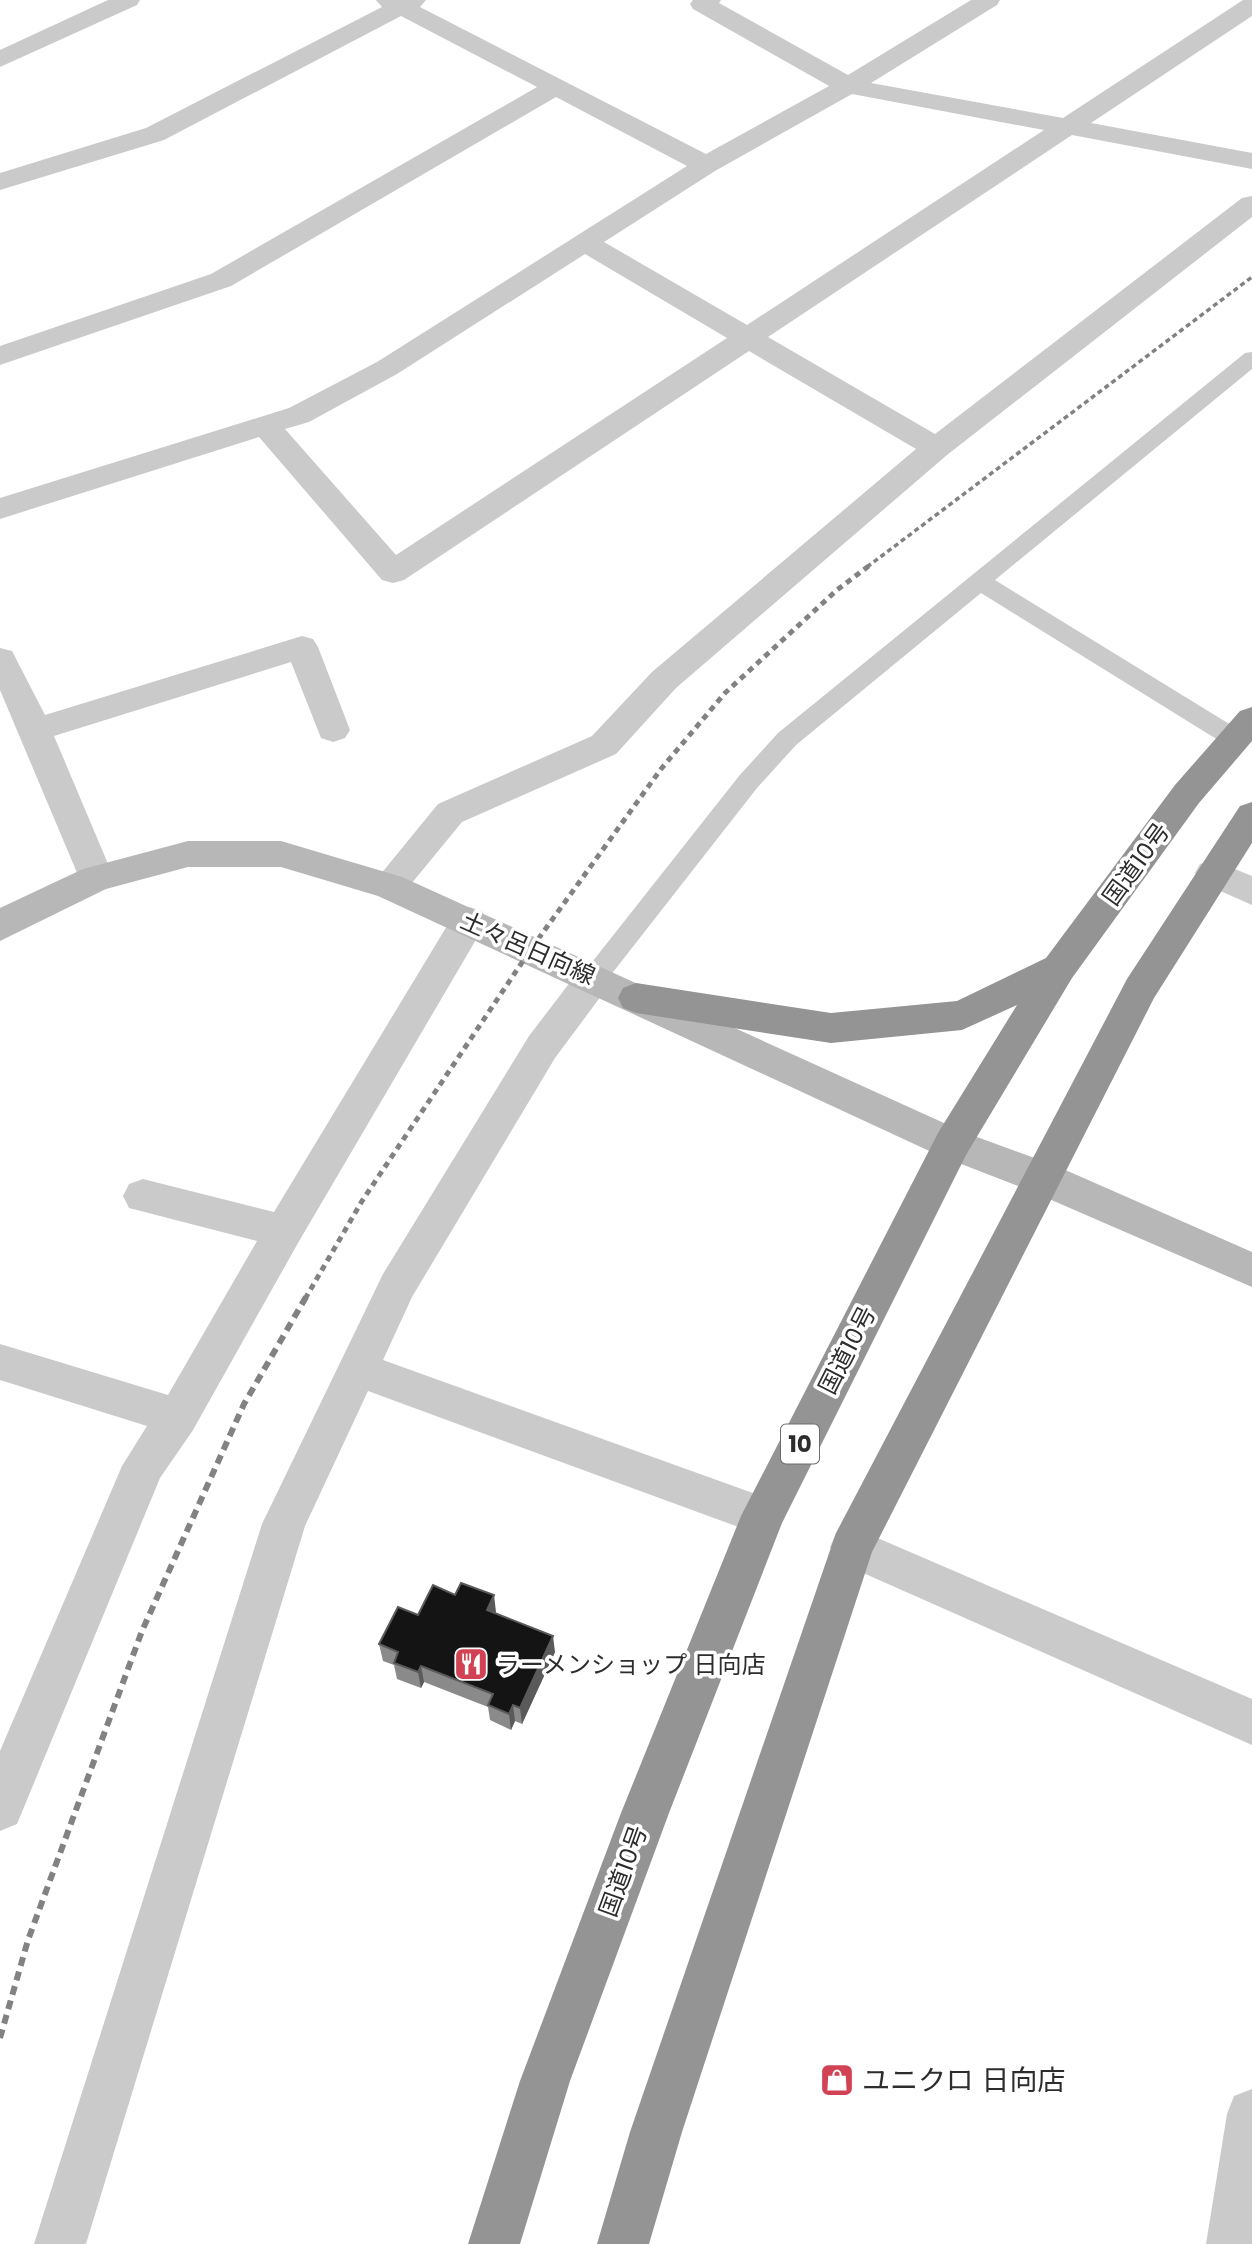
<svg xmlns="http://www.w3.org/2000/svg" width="1252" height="2244" viewBox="0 0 1252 2244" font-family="Poppins,'Noto Sans JP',sans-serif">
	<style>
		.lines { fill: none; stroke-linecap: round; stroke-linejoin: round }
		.lane { fill: #cacaca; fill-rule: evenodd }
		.street { fill: #cacaca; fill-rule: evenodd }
		.secondary { fill: #b7b7b7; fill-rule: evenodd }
		.highway { fill: #949494; fill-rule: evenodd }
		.rail-far2 { stroke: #828282; stroke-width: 3.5; stroke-dasharray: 5 3.5; stroke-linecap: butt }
		.rail-far1 { stroke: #828282; stroke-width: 5; stroke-dasharray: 6 5; stroke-linecap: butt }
		.rail { stroke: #828282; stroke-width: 6; stroke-dasharray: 9 6; stroke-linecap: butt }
		.wall { fill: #8a8a8a }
		.shaded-wall { fill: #5a5a5a }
		.building { fill: #141414; stroke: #5a5a5a; stroke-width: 2 }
		.labels { text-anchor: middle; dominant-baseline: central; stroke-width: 7; stroke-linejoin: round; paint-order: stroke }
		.shield { fill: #fff; stroke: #6c6c6c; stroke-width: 2 }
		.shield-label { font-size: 23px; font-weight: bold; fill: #2d2d2d }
		.street-label { font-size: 24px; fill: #2d2d2d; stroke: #fff }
		.poi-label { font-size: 24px; fill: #2d2d2d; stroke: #fff; text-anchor: start }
		.near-poi-label { font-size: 28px; fill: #2d2d2d; stroke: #fff; text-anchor: start }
	</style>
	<rect width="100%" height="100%" fill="#fff"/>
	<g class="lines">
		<path class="lane" d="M 1252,352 L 1252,369 L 995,580 L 1244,733 L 1247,739 L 1244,745 L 1235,748 L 1226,745 L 981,593 L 796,745 L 757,788 L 603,985 L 594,988 L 585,985 L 581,978 L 585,971 L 739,776 L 778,733 L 1245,353 Z"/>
		<path class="street" d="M 108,0 L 140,0 L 137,5 L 0,67 L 0,50 Z
			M 376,0 L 426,0 L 420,7 L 706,154 L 829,86 L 693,9 L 690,4 L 693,0 L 721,0 L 719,3 L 848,75 L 971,0 L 1000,0 L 997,5 L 871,83 L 1063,118 L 1243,0 L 1252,0 L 1252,16 L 1091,123 L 1252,153 L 1252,169 L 1072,135 L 768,337 L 935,434 L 1242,198 L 1252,196 L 1252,217 L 947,455 L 676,688 L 616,754 L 462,822 L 402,895 L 389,899 L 376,895 L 371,886 L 438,804 L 592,736 L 652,672 L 916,449 L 749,351 L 404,580 L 393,583 L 382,580 L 259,437 L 0,519 L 0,498 L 289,408 L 377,362 L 687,166 L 556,97 L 231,286 L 0,365 L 0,346 L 211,274 L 537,87 L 401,16 L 164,140 L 0,190 L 0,173 L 146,128 L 382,7 ZM 852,94 L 1044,130 L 747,325 L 604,242 L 715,171 ZM 585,254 L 727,338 L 396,555 L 285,429 L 309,422 L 397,374 Z
			M 302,636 L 313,639 L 318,647 L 350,730 L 345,738 L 333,742 L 321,738 L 291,662 L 54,736 L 114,878 L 109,887 L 96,891 L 83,887 L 0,690 L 0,648 L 12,651 L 45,715 Z
			M 1213,860 L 1252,876 L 1252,905 L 1200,882 L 1195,873 L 1200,864 Z
			M 469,907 L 482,911 L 487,921 L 298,1243 L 193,1430 L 160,1478 L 17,1824 L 0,1831 L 0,1751 L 122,1466 L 147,1426 L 0,1380 L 0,1344 L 168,1395 L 257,1241 L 129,1208 L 123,1196 L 129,1184 L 143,1179 L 274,1212 L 456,911 Z
			M 594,964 L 607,968 L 612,978 L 607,988 L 555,1058 L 412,1297 L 383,1360 L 778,1502 L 785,1516 L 778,1530 L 763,1536 L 368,1391 L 305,1526 L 86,2244 L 34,2244 L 262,1524 L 383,1274 L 529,1036 L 581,968 Z
			M 852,1527 L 1252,1699 L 1252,1745 L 836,1561 L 830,1547 L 836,1533 Z
			M 1252,2089 L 1252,2244 L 1206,2244 L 1227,2114 L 1234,2096 Z"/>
		<path class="secondary" d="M 188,841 L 281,841 L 402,877 L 966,1133 L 1054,1165 L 1252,1252 L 1252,1287 L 1026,1189 L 938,1155 L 378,896 L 281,867 L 188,867 L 106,889 L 0,941 L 0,908 L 83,869 Z"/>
		<path class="highway" d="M 1252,707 L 1252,741 L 1199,803 L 1072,978 L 966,1155 L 782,1523 L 669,1813 L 570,2081 L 520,2244 L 468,2244 L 520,2081 L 621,1813 L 741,1516 L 938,1133 L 1017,1005 L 962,1030 L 831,1043 L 636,1013 L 623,1008 L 618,998 L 623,988 L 636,983 L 831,1013 L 957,1001 L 1046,958 L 1175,785 L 1240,711 Z
			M 1252,802 L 1252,843 L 1154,998 L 872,1552 L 682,2132 L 649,2244 L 597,2244 L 630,2132 L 836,1533 L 1127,979 L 1240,806 Z"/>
		<path class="rail-far2" d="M 867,567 L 1252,277"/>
		<path class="rail-far1" d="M 305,1299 L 362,1201 L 531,949 L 661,769 L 725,693 L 837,590 L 870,565"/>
		<path class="rail" d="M 0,2038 L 28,1940 L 142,1631 L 244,1404 L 306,1297"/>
	</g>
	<path class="wall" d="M 496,1612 L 495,1613 L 555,1652 L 522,1724 L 515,1721 L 511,1730 L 490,1720 L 488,1707 L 424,1682 L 421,1688 L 397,1679 L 394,1665 L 383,1661 L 379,1644 L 418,1615 Z"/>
	<path class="shaded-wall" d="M 494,1595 L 496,1612 L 489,1627 L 487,1610 Z
		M 553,1636 L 555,1652 L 522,1724 L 520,1708 Z
		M 421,1666 L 424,1682 L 421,1688 L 418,1672 Z
		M 513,1705 L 515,1721 L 511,1730 L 509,1714 Z"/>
	<path class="building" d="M 461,1583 L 494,1595 L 487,1610 L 553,1636 L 520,1708 L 513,1705 L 509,1714 L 488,1705 L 493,1694 L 421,1666 L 418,1672 L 394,1663 L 398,1652 L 379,1644 L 398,1607 L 418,1615 L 433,1585 L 455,1595 Z"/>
	<defs>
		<g id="restaurant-square" transform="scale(1.75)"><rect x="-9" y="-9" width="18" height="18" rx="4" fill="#d14354" stroke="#fff"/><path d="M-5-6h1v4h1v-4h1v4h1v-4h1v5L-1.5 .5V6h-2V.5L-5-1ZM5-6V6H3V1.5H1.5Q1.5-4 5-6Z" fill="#fff"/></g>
		<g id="shop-square" transform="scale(1.75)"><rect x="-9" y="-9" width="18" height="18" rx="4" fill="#d14354" stroke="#fff"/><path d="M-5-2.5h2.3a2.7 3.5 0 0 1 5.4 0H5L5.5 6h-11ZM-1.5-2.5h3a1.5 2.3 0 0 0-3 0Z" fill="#fff"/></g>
	</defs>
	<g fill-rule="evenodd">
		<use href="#restaurant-square" x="471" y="1664"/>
		<use href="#shop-square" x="837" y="2080"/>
	</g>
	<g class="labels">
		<rect class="shield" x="781" y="1424.5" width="38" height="39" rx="5"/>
		<g class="shield-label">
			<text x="800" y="1444">10</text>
		</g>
		<g class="street-label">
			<text transform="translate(1136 864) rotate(-54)">国道10号</text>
			<text transform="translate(528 948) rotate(24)">土々呂日向線</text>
			<text transform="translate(847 1350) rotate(-63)">国道10号</text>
			<text transform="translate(623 1871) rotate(-70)">国道10号</text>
		</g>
		<g class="poi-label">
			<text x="496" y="1664">ラーメンショップ 日向店</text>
		</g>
		<g class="near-poi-label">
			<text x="862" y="2080">ユニクロ 日向店</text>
		</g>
	</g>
</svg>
